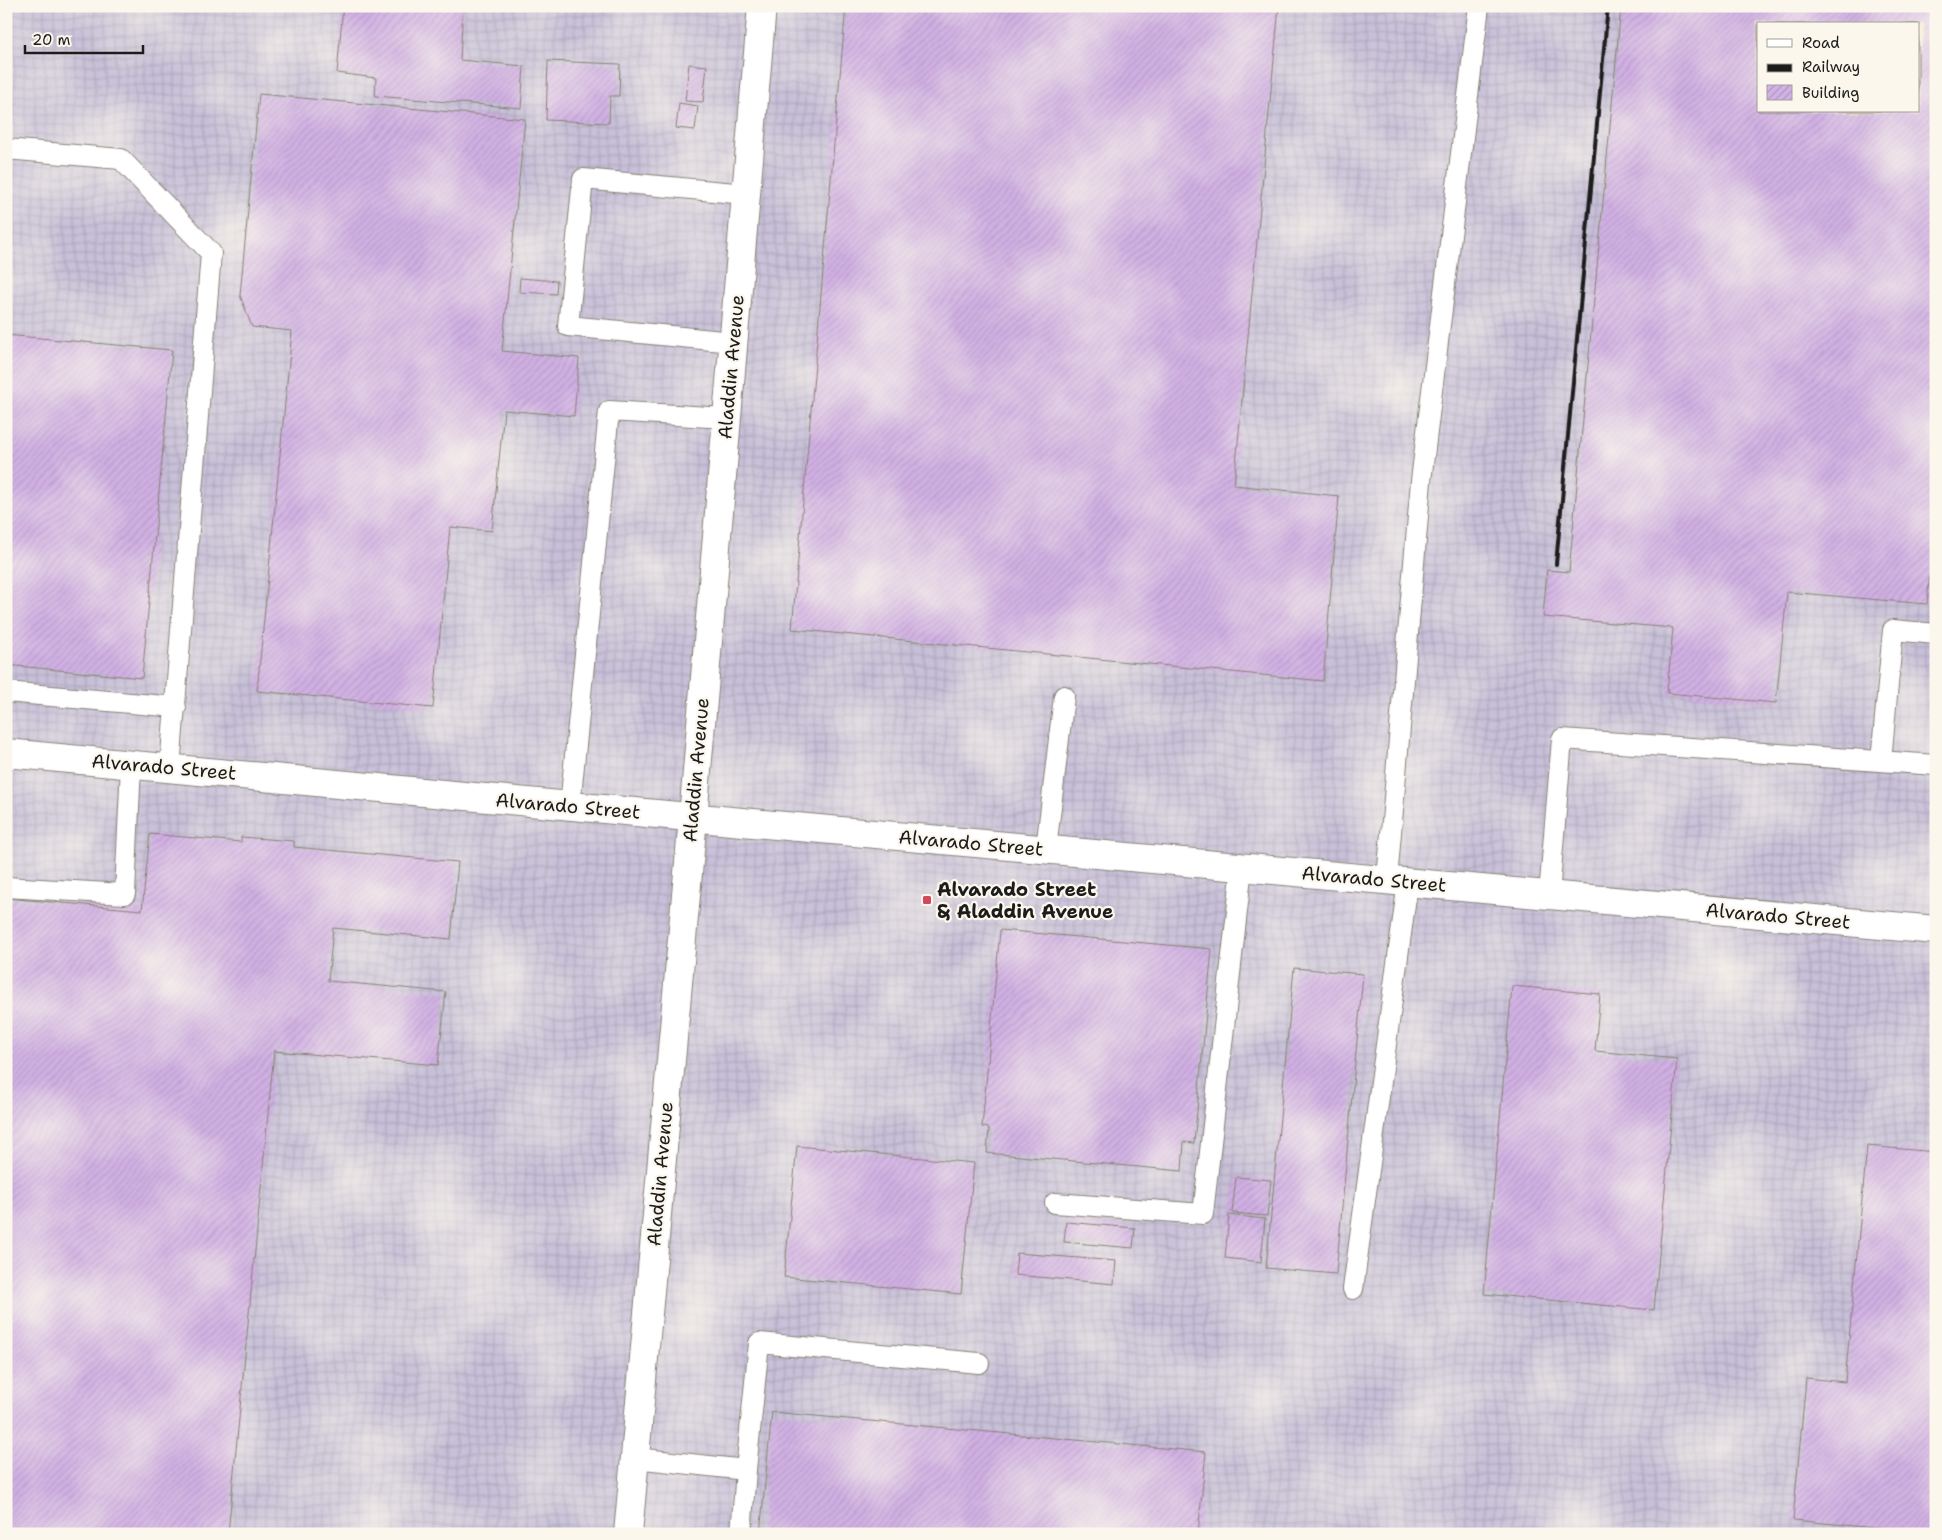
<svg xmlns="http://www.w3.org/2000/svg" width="1942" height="1540" viewBox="0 0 1942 1540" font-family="'Shantell Sans',sans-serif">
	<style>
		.industrial { fill: url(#industrial-grid); fill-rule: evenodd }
		.building { fill: url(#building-hatch); fill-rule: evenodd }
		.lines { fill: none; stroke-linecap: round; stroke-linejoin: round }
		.service-casing { stroke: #868174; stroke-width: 22 }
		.minor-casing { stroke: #868174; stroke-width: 30 }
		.tertiary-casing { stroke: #868174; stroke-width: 30 }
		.service { stroke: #fff; stroke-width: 20 }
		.minor { stroke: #fff; stroke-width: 28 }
		.tertiary { stroke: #fff; stroke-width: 28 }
		.rail { stroke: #1c1c1c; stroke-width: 4 }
		.poi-dot { fill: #d1495b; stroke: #fbf7ec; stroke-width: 2 }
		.labels { text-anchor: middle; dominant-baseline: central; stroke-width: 4.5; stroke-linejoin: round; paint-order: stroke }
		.street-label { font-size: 19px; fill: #1c1c1c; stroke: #fbf7ec }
		.poi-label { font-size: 19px; font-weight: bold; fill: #1c1c1c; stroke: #fbf7ec; text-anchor: start }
	</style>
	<defs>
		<pattern id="industrial-grid" width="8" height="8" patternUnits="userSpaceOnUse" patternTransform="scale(1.25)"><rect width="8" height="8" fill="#c7c0d8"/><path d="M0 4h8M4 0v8" fill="none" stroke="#aaa4b9"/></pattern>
		<pattern id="building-hatch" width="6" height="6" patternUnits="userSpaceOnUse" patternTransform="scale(1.25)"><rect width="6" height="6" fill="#d1b1e4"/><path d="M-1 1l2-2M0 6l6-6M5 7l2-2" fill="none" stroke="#b398c3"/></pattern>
	</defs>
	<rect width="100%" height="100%" fill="#fbf7ec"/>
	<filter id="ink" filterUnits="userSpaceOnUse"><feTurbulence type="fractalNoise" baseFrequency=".02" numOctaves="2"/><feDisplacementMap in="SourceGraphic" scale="10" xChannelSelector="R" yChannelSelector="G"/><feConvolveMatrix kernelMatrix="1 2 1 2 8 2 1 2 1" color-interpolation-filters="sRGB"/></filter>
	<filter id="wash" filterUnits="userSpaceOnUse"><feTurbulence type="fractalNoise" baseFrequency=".0096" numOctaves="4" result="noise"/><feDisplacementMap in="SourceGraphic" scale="20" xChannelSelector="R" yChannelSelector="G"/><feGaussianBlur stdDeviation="1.12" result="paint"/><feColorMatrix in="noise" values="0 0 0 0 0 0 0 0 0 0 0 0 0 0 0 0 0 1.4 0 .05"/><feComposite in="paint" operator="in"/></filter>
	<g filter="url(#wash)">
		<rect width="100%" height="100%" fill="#f1e6cb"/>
		<path class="industrial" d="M 6,6 L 1936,6 L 1936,1534 L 6,1534 ZM 1758,24 L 1918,24 L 1918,111 L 1758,111 Z"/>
		<g id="blocks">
			<path class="building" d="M 343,6 L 463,6 L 460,60 L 524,66 L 521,108 L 375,96 L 376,78 L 337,73 Z
				M 846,6 L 1279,6 L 1234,485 L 1339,496 L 1323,681 L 792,629 Z
				M 1621,6 L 1936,6 L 1936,511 L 1927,604 L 1787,592 L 1776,703 L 1667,693 L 1673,628 L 1543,617 L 1547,570 L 1569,572 ZM 1758,24 L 1918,24 L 1918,111 L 1758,111 Z
				M 548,61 L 620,64 L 619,96 L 610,96 L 609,123 L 546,120 Z
				M 689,64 L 707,66 L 703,102 L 685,101 Z
				M 259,94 L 525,119 L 502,351 L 579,358 L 574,416 L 504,410 L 492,531 L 450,527 L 433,708 L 257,691 L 292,331 L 252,327 L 240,295 Z
				M 679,103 L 698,106 L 695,130 L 676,128 Z
				M 520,278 L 557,281 L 556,294 L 519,292 Z
				M 6,335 L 172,350 L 142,678 L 6,665 Z
				M 150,834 L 241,842 L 241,837 L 294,841 L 294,847 L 458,862 L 451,939 L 333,928 L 328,981 L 446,992 L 438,1065 L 274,1051 L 228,1534 L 6,1534 L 6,898 L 142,910 Z
				M 1000,930 L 1212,949 L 1194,1143 L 1184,1142 L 1182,1171 L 987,1153 L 989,1128 L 982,1127 Z
				M 1294,968 L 1363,974 L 1336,1274 L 1266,1268 Z
				M 1512,986 L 1600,994 L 1595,1051 L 1677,1059 L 1654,1310 L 1484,1294 Z
				M 797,1146 L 974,1163 L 961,1294 L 784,1277 Z
				M 1867,1146 L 1936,1152 L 1936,1534 L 1793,1520 L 1806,1378 L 1845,1382 Z
				M 1236,1177 L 1271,1180 L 1267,1216 L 1232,1213 Z
				M 1229,1215 L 1265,1219 L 1261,1262 L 1225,1258 Z
				M 1066,1222 L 1135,1228 L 1133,1248 L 1064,1242 Z
				M 1017,1253 L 1116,1261 L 1114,1284 L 1015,1275 Z
				M 772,1412 L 1206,1452 L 1198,1534 L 760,1534 Z"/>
		</g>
	</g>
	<g filter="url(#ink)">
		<use href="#blocks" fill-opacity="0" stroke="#868174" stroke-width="1"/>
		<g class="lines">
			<g class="service-casing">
				<path id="service" d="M 6,149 L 121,159 L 211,253 L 170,768
					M 733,342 L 568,326 L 583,179 L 746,194
					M 6,692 L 176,707
					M 1881,761 L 1893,630 L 1936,634
					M 570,806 L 609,411 L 726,418
					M 1046,849 L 1064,696
					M 1387,880 L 1421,481 L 1479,6
					M 6,887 L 125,894 L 131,765
					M 1549,895 L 1562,739 L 1936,765
					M 1055,1203 L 1203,1214 L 1242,867
					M 1353,1289 L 1408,882
					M 635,1458 L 746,1470
					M 741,1534 L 746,1470 L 759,1343 L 979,1363"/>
			</g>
			<g class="minor-casing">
				<path id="minor" d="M 693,818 L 762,6"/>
			</g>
			<g class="tertiary-casing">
				<path id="tertiary" d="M 6,753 L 753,823 L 1936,930
					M 628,1534 L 693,818"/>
			</g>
			<use href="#service" class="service"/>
			<use href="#minor" class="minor"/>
			<use href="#tertiary" class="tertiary"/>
			<path class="rail" d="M 1556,564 L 1608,6"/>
		</g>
	</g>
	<rect class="poi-dot" x="922" y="895" width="10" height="10" rx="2.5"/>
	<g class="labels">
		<g class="street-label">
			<text transform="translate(731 367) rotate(-85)">Aladdin Avenue</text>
			<text transform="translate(164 767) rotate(5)">Alvarado Street</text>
			<text transform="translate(696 770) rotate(-85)">Aladdin Avenue</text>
			<text transform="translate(568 806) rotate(5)">Alvarado Street</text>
			<text transform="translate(971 843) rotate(5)">Alvarado Street</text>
			<text transform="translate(1374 879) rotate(5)">Alvarado Street</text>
			<text transform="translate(1778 916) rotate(5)">Alvarado Street</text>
			<text transform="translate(660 1174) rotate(-85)">Aladdin Avenue</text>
		</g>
		<g class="poi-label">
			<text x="937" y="889">Alvarado Street<tspan x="937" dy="22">&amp; Aladdin Avenue</tspan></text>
		</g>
	</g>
	<rect width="1942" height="1540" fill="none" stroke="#fbf7ec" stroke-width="25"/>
	<rect x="1757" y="22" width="162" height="90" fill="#fbf7ec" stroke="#a29f99"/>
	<rect x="1767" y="39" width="25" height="8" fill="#ffffff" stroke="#a29f99"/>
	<text x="1802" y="48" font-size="15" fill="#1c1c1c">Road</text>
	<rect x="1767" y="64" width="25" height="8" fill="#1c1c1c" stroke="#a29f99"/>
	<text x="1802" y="72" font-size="15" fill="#1c1c1c">Railway</text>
	<rect x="1767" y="85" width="25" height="15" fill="url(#building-hatch)" stroke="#a29f99"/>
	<text x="1802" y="98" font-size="15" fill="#1c1c1c">Building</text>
	<path d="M25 45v8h118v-8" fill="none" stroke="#1c1c1c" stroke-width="2.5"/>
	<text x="32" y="45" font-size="15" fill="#1c1c1c" stroke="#fbf7ec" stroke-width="4" paint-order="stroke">20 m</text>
</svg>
